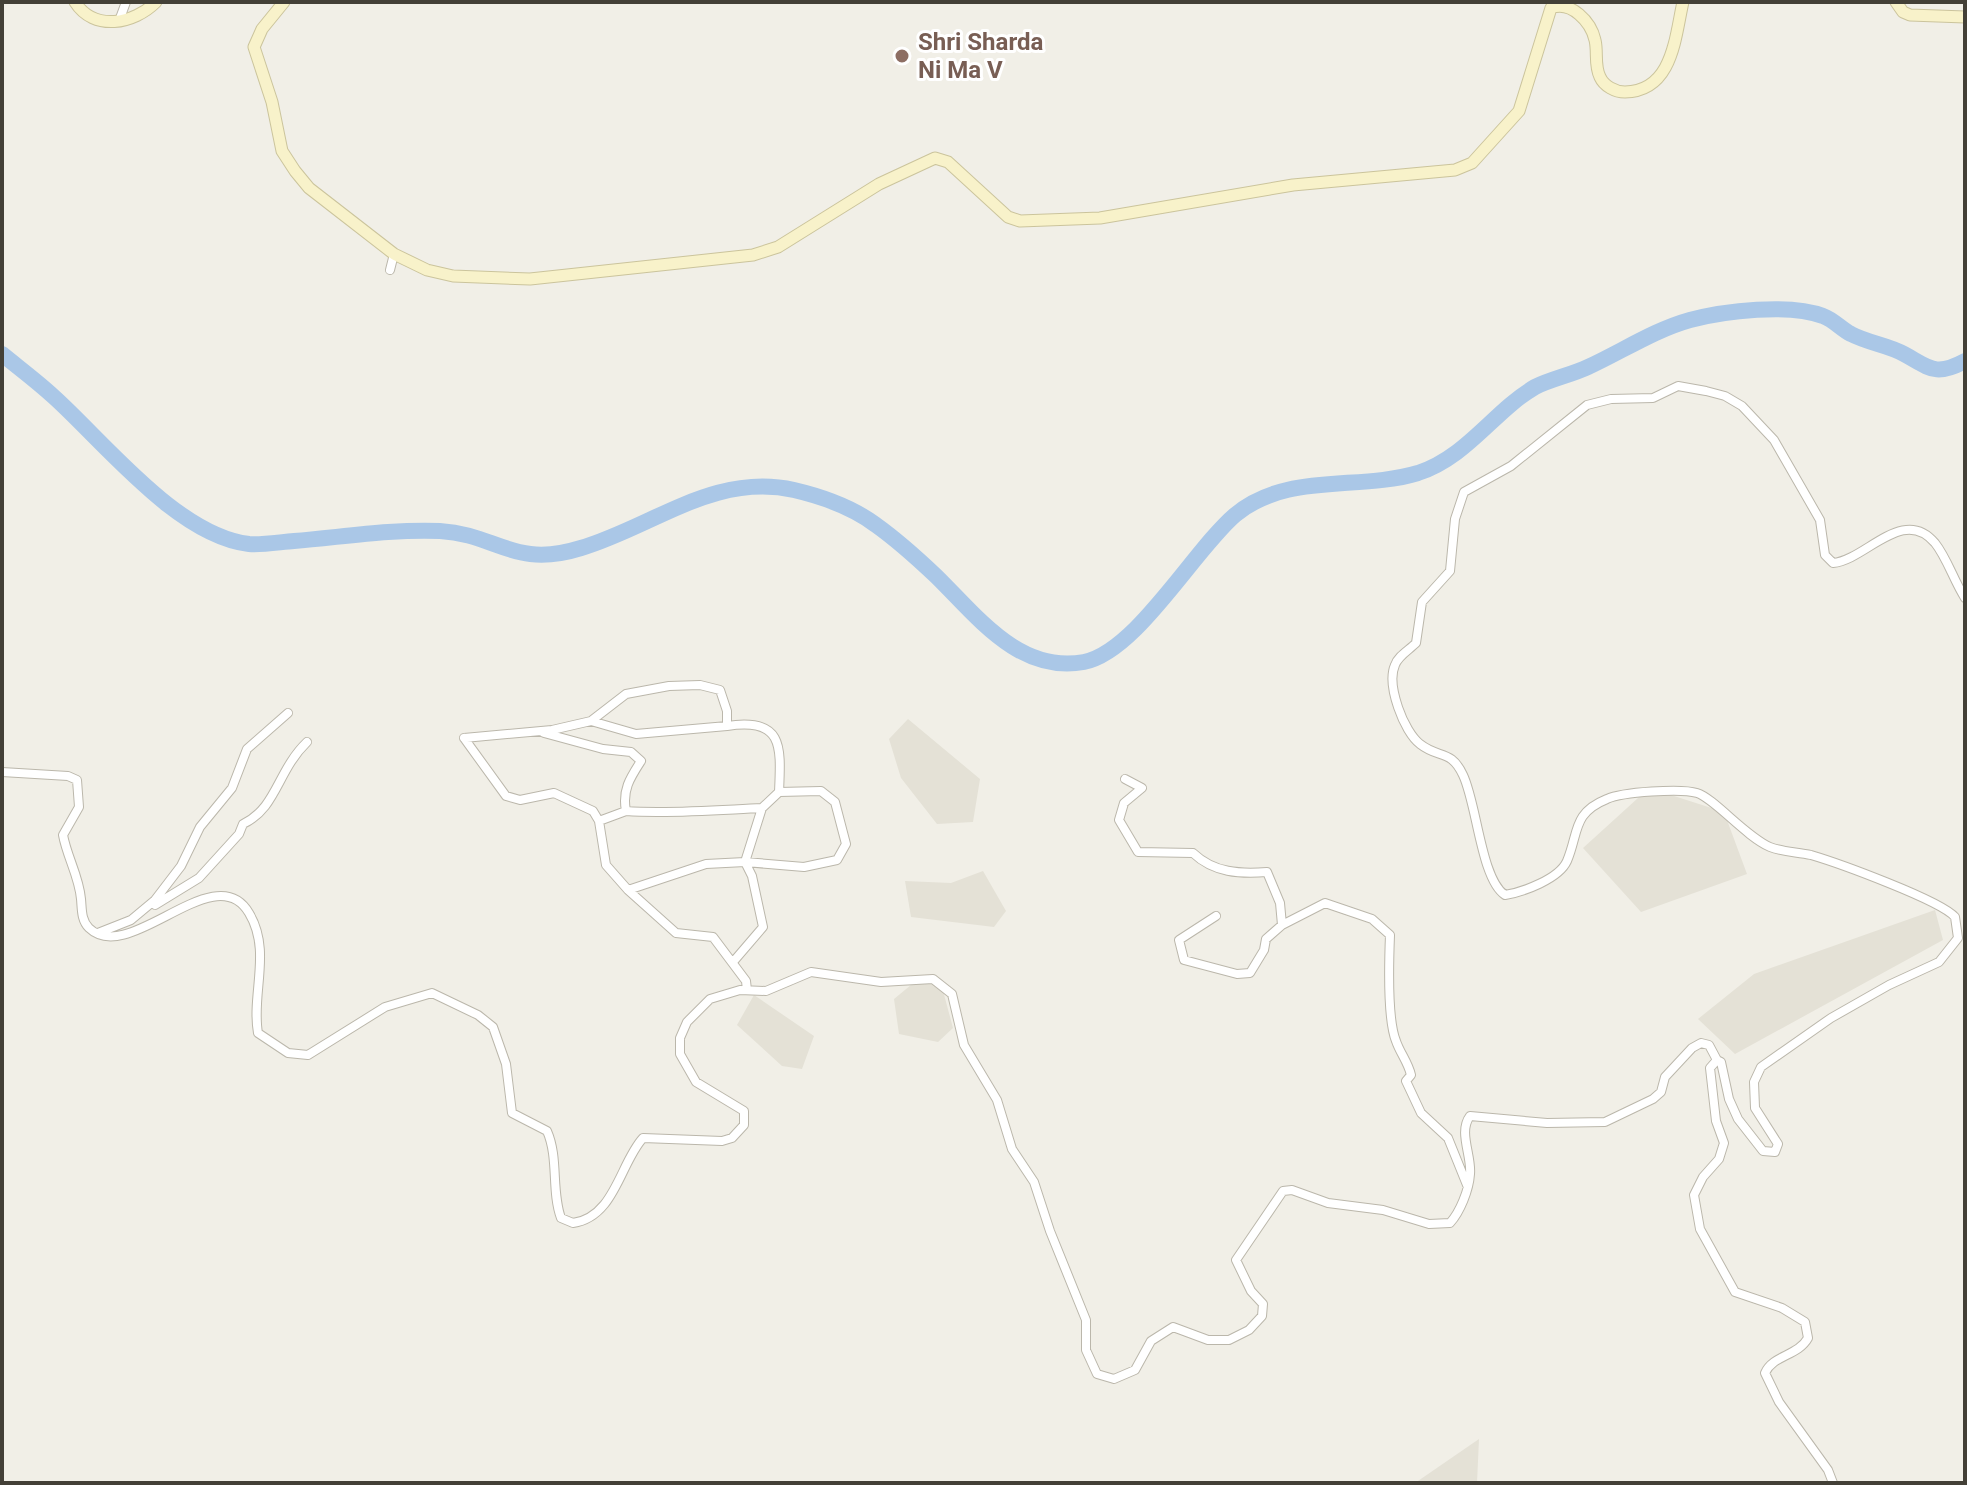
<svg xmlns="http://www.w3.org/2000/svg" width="1967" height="1485" viewBox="0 0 1967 1485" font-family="Roboto,sans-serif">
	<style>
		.residential { fill: #e4e1d6 }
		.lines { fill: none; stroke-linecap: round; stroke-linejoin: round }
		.river { stroke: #aac7e7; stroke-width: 16 }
		.minor-casing { stroke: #bbb7ab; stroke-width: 10 }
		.secondary-casing { stroke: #cbc49c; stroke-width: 13 }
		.minor { stroke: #fff; stroke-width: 8 }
		.secondary { stroke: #f8f2ca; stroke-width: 11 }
		.education-dot { fill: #8d6e63; stroke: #fff; stroke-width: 3 }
		.labels { text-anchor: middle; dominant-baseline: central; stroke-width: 6; stroke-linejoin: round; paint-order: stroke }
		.education-label { font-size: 24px; font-weight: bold; fill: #785e54; stroke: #fff; text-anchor: start }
	</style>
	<rect width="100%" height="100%" fill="#f1efe7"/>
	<path class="residential" d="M 908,719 L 980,779 L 973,822 L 937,824 L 901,778 L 889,739 Z
		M 1649,788 L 1724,812 L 1747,874 L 1641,912 L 1583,848 Z
		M 983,871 L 1006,911 L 994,927 L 911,917 L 905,881 L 951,883 Z
		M 1935,910 L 1943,940 L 1735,1054 L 1698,1019 L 1754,974 Z
		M 917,980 L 942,987 L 953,1028 L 938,1042 L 899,1034 L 894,999 Z
		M 754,995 L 814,1036 L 802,1069 L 782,1066 L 737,1025 Z
		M 1479,1439 L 1477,1483 L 1415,1483 Z"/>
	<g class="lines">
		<path class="river" d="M 2,354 C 19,368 38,382 54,397 C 105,443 178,536 249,544 C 263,545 280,542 294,541 C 343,537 391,529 440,531 C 496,534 514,569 581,548 C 652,527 715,472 794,490 C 824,497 852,507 876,525 C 897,540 917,558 936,576 C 977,616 1019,674 1084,662 C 1136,652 1194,550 1235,515 C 1286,472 1358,491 1418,473 C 1467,457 1494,411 1535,387 C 1551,379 1571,375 1588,367 C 1621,352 1654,330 1690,320 C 1724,311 1790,303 1823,316 C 1834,320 1841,329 1851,334 C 1868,343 1888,345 1904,354 C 1930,368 1935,377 1965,361"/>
		<g class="minor-casing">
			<path id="minor" d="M 119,21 L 126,2
				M 390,270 L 394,254
				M 591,721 L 636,734 L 727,726
				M 544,733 L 603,749 L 631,752 L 641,761 C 630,778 622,790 626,811 L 599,821
				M 464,738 L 552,730 L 591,721 L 626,694 L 669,686 L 700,685 L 720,690 L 727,711 L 727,726 C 784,717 781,747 779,792 L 762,808 L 745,862 L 752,876 L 763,927 L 733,962
				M 464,738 L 506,796 L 520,800 L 554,793 L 593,811 L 599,821 L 606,865 L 628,890 L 676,933 L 713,937 L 746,981 L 747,990
				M 2,772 L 68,776 L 77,780 L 79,807 L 63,835 C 67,857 79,876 81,899 C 82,909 81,920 89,928 C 129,967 215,855 249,913 C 272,951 251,994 258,1033 L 288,1053 L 308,1055 L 385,1007 L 432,993 L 478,1015 L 493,1027 L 506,1064 L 512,1113 L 547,1131 C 559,1158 551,1191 561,1218 L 573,1223 C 615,1217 620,1163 643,1138 L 722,1141 L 732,1138 L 744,1125 L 744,1111 L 696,1082 L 680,1054 L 680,1038 L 687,1022 L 710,999 L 740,990 L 766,991 L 811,972 L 881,982 L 933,979 L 952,994 L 964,1045 L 997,1100 L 1012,1149 L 1034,1182 L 1050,1231 L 1086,1320 L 1086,1350 L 1097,1374 L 1114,1379 L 1135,1370 L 1151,1341 L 1173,1327 L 1208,1340 L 1229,1340 L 1249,1330 L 1262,1316 L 1263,1304 L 1251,1291 L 1236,1260 L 1283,1191 L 1292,1190 L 1328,1203 L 1383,1210 L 1429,1224 L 1450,1223 C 1460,1212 1469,1190 1470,1174 C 1472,1156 1458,1132 1470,1116 L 1547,1123 L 1605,1122 L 1653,1099 L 1661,1092 L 1665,1077 L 1692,1048 L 1701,1043 L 1709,1045 L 1717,1060
				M 1125,779 L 1142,788 L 1124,803 L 1119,820 L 1138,852 L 1193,853 C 1214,873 1240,874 1267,872 L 1280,903 L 1282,925
				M 626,811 C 669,814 718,810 762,808
				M 628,890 L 706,864 L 745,862 L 804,867 L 837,860 L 846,844 L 835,802 L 821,791 L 779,792
				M 155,905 L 199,878 L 239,834 L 243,824 C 277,808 277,771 307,742
				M 1216,916 L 1179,940 L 1184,960 L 1237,974 L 1250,973 L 1264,950 L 1266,939 L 1282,925 L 1325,903 L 1372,919 L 1390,935 C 1389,960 1387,1019 1396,1041 C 1400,1053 1408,1062 1411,1075 L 1406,1081 L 1421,1113 L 1448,1138 L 1467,1185
				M 98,933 L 131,920 L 155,900 L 181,866 L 200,827 L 232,788 L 247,749 L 288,713
				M 1833,1483 L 1828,1470 L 1779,1402 L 1765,1373 C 1773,1355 1798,1356 1808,1338 L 1805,1322 L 1782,1308 L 1735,1292 L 1700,1229 L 1694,1195 L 1703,1177 L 1719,1159 L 1724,1143 L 1716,1121 L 1710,1068 L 1717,1060 L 1721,1062 L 1729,1099 L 1738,1119 L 1763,1151 L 1775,1152 L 1778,1144 L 1755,1108 L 1754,1082 L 1761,1067 L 1831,1018 L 1889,985 L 1939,962 L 1958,938 L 1955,917 C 1940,900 1838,863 1811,855 C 1798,852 1782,852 1770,847 C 1745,836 1714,798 1697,793 C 1681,788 1622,792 1607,799 C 1572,813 1579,833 1567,861 C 1559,879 1523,892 1505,895 C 1481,879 1477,804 1463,775 C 1451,749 1439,759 1420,744 C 1404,732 1386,685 1395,665 C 1398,656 1409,650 1416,643 L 1422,602 L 1450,571 L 1455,519 L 1464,492 L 1511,466 L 1587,405 L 1611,399 L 1653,398 L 1678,386 L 1706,391 L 1725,396 L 1742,406 L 1774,440 L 1820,520 L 1825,555 L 1833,563 C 1866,560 1903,505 1935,543 C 1947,558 1954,581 1965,598"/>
		</g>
		<g class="secondary-casing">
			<path id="secondary" d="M 75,2 C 94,32 134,24 156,2
				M 284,2 L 262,29 L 254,47 L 272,102 L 282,151 L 295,171 L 309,188 L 394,254 L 427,270 L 453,276 L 530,279 L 753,255 L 778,247 L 879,184 L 935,158 L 948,162 L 1008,217 L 1020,221 L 1100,218 L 1293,185 L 1455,170 L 1472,163 L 1519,111 L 1551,8 C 1571,0 1591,22 1595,40 C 1598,52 1594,65 1600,77 C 1604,86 1615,92 1625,92 C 1673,91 1675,37 1683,2
				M 1896,2 L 1903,12 L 1910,15 L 1965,17"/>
		</g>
		<use href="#minor" class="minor"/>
		<use href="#secondary" class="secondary"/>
	</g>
	<circle class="education-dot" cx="902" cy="56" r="8"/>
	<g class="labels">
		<g class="education-label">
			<text x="918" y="42">Shri Sharda<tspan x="918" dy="28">Ni Ma V</tspan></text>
		</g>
	</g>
	<rect width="1967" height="1485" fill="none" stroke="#434037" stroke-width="8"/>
</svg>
